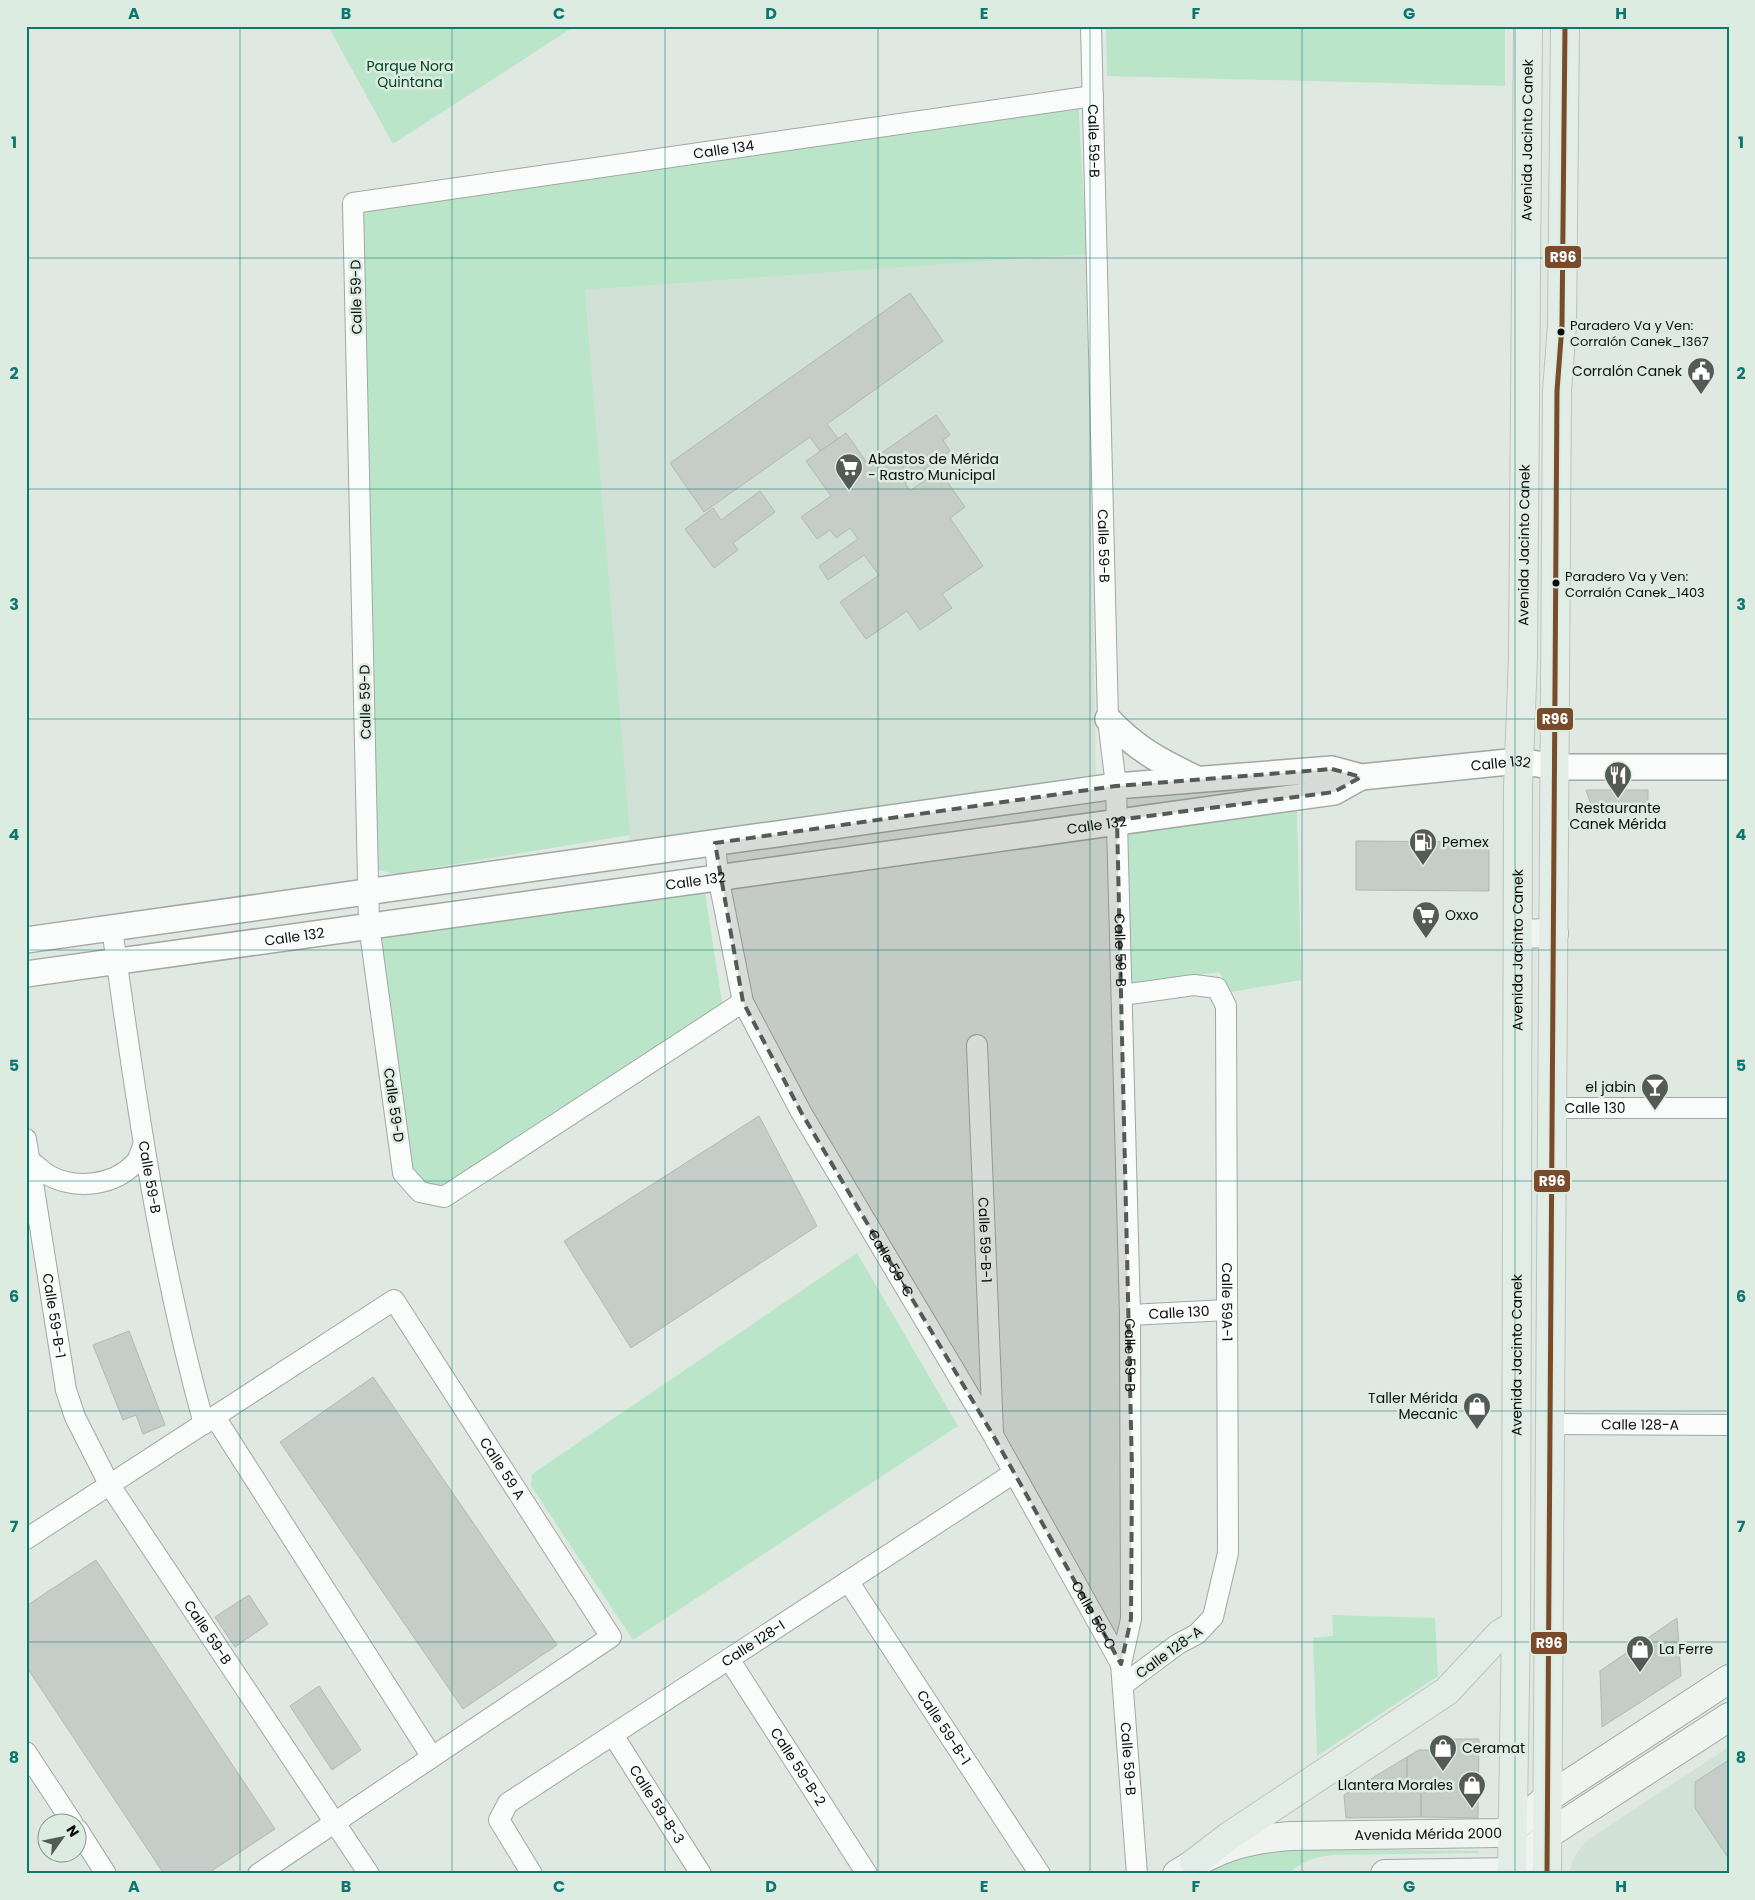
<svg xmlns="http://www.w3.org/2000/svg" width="1755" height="1900" viewBox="0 0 1755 1900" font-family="Poppins,sans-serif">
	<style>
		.built { fill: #d1e1d6 }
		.green { fill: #bbe5c9 }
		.building { fill: #c6ccc8; stroke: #b2b8b3 }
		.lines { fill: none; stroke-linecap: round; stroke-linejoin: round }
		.minor-casing { stroke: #a1a8a3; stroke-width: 22 }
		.tertiary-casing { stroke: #a1a8a3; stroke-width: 28 }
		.secondary-casing { stroke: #a1a8a3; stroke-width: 30 }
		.primary-casing { stroke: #bec2bf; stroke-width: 30 }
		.minor { stroke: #fafcfb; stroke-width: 20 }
		.tertiary { stroke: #fafcfb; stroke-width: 25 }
		.secondary { stroke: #eff4f1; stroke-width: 28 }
		.primary { stroke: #e3ede7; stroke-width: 28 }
		.bus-1-casing { stroke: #ddece1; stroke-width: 9 }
		.bus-1 { stroke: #7a4b2a; stroke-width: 5 }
		.marked { fill: #545a56; fill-opacity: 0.2; stroke: #545a56; stroke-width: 4; stroke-dasharray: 10 6; stroke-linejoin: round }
		.grid { fill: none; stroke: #0f766e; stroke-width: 1; stroke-opacity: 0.55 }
		.bus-dot { fill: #090e0a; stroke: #ddece1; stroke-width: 2 }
		.labels { text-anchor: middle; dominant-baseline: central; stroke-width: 5; stroke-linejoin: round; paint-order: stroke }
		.bus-label { font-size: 13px; fill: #090e0a; stroke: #ddece1; text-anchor: start }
		.park-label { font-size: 14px; fill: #014424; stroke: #ddece1 }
		.street-label { font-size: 14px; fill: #090e0a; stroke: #ddece1 }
		.poi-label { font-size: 14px; fill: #090e0a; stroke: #ddece1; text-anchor: start }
		.line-badge { stroke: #ddece1; stroke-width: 2 }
		.badge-label { font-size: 14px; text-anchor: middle; font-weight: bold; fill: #fff }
		.neatline { fill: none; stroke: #0f766e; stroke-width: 2 }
		.grid-label { font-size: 16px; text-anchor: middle; font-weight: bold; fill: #0f766e }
	</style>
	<rect width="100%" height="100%" fill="#e0e8e2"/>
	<path class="built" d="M 1087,254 L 1096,781 L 631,852 L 585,290 Z
		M 1729,1747 L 1729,1874 L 1569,1874 L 1574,1857 L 1586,1841 Z"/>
	<path class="green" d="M 328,26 L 575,26 L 393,144 Z
		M 1106,26 L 1505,26 L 1505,86 L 1107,76 Z
		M 1078,99 L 1087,254 L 585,290 L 630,835 L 395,874 L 379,870 L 373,860 L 353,203 Z
		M 1297,810 L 1301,980 L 1231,992 L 1219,972 L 1127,986 L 1125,834 Z
		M 705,893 L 724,1015 L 444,1197 L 403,1173 L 380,938 Z
		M 857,1253 L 958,1426 L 633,1640 L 531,1486 L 532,1474 Z
		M 1332,1615 L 1435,1618 L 1438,1676 L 1317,1756 L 1313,1638 L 1333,1636 Z
		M 1296,1849 L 1478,1851 L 1479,1853 L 1334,1855 C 1316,1857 1302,1860 1289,1874 L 1193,1874 L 1236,1855 Z"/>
	<path class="building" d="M 910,293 L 943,341 L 827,424 L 838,439 L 820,451 L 810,437 L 704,512 L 670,463 Z
		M 936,415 L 950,435 L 943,440 L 950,451 L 905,483 L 910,491 L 939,470 L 965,507 L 950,518 L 983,566 L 942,594 L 952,608 L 920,630 L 907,611 L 866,639 L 840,602 L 879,575 L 864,555 L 828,580 L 819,566 L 858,539 L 850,528 L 836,538 L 830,530 L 817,539 L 801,517 L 831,496 L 806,461 L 846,433 L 867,463 Z
		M 760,491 L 775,512 L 733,543 L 738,550 L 714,568 L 685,529 L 713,508 L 721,520 Z
		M 1586,790 L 1648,790 L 1648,808 L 1592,808 Z
		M 1356,841 L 1489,842 L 1489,891 L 1356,890 Z
		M 759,1116 L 817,1226 L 631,1348 L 564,1241 Z
		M 129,1331 L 165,1425 L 143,1434 L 136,1415 L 123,1420 L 93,1345 Z
		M 373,1377 L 557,1645 L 463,1709 L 280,1442 Z
		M 96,1560 L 275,1829 L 207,1874 L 164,1874 L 26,1666 L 26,1606 Z
		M 249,1595 L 268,1624 L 235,1647 L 215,1617 Z
		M 1677,1618 L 1681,1676 L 1602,1727 L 1600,1671 Z
		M 319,1686 L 361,1750 L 332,1770 L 290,1706 Z
		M 1432,1739 L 1479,1739 L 1478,1818 L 1421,1817 L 1421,1787 L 1407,1787 L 1407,1757 L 1419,1750 L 1432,1750 Z
		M 1407,1757 L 1407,1787 L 1421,1787 L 1421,1817 L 1346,1818 L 1344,1795 Z
		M 1729,1760 L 1729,1859 L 1695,1808 L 1695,1782 Z"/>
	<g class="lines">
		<g class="minor-casing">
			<g id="minor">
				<path id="s1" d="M 1091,26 L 1108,719 L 1116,786 L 1130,1315 L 1131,1619 L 1121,1664 L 1137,1874"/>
				<path id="s2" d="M 715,843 L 718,876 L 743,1002 L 801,1112 L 993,1435 L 1121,1664"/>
				<path id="s3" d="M 112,928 C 135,1095 159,1262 204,1424"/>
				<path id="s4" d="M 1122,995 L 1194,985 L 1217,988 L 1226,1006 L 1228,1553 L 1213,1617 L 1197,1634 L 1178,1644 L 1123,1685"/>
				<path id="s5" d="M 743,1002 L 444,1197 L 420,1192 L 403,1173 L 369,925 L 353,203 L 1093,96"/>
				<path id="s6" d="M 977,1045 L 993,1433"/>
				<path id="s7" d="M 1553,1108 L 1729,1108"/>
				<path id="s8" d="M 26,1139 L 66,1390 L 75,1417 L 109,1484 L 369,1874"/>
				<path d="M 30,1161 C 36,1165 42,1171 48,1175 C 75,1190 114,1186 135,1163 C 139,1159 141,1151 143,1146"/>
				<path id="s9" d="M 1130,1315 L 1227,1310"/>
				<path d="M 215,1417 L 432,1757"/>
				<path id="s10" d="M 1550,1424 L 1729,1425"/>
				<path id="s11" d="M 26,1539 L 394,1300 L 611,1637 L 258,1874"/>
				<path id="s12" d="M 848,1581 L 1040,1874"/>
				<path id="s13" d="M 729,1659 L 867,1874"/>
				<path id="s14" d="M 613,1735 L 701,1874"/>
				<path d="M 26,1752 L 72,1822"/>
				<path d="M 78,1830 L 106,1874"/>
				<path id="s15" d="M 532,1874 L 499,1820 L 508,1803 L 1014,1473"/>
			</g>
		</g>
		<g class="tertiary-casing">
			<g id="tertiary">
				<path d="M 1108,719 C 1136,749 1161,762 1197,779"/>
				<path id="s16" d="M 26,940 L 1116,786 L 1332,769 L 1361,777 L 1518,761 L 1556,767 L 1729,767"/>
				<path id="s17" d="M 26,974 L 1334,792 L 1361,777"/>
			</g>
		</g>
		<g class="secondary-casing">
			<g id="secondary">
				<path d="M 1518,934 L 1554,933"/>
				<path id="s18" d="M 1177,1874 C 1217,1848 1243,1840 1290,1836 L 1499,1833 L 1512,1830 L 1547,1798 L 1729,1679"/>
				<path d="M 1385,1874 L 1512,1872 L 1547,1835 L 1729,1717"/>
			</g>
		</g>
		<g class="primary-casing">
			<g id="primary">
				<path d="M 1194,1863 L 1228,1837 L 1447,1691 L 1500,1634 L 1516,1624"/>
				<path id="s19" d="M 1512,1874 L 1516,1624 L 1518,789 L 1523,657 L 1528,26"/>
				<path d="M 1547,1874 L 1557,391 L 1562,325 L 1565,26"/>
			</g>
		</g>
		<use href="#minor" class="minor"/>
		<use href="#tertiary" class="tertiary"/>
		<use href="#secondary" class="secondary"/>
		<use href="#primary" class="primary"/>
		<g class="bus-1-casing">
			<path id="bus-1" d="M 1547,1874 L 1557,391 L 1562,325 L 1565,26"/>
		</g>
		<use href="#bus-1" class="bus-1"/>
	</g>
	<path class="marked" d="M 1332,769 L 1361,777 L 1334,792 L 1117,820 L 1132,1470 L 1131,1619 L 1121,1664 L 993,1435 L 801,1112 L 743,1002 L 715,843 L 1116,786 Z"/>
	<path class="grid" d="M 240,26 L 240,1874M 452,26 L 452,1874M 665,26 L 665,1874M 878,26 L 878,1874M 1090,26 L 1090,1874M 1302,26 L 1302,1874M 1515,26 L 1515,1874M 26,258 L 1729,258M 26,489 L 1729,489M 26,719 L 1729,719M 26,950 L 1729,950M 26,1181 L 1729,1181M 26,1411 L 1729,1411M 26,1642 L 1729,1642"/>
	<defs>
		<g id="civic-pin" transform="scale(1.4375)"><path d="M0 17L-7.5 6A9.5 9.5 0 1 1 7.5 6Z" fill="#545a56" stroke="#ddece1"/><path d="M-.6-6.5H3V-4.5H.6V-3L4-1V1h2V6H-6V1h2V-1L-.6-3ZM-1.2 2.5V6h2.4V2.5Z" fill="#fff"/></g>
		<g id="supermarket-pin" transform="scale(1.4375)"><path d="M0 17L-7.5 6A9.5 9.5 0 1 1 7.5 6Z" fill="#545a56" stroke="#ddece1"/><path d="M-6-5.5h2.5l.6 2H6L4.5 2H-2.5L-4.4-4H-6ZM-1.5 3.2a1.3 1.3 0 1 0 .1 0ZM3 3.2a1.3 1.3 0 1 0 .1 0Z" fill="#fff"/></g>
		<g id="restaurant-pin" transform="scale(1.4375)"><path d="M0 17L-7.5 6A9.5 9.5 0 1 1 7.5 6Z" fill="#545a56" stroke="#ddece1"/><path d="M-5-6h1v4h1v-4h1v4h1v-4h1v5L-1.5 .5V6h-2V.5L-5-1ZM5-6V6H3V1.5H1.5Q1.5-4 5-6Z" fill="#fff"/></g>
		<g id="fuel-pin" transform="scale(1.4375)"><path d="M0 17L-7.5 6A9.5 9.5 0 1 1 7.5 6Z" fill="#545a56" stroke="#ddece1"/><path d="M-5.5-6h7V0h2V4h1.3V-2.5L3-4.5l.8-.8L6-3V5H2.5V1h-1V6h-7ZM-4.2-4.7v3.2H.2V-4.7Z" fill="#fff"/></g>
		<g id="bar-pin" transform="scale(1.4375)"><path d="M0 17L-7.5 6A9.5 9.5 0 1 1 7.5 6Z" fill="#545a56" stroke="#ddece1"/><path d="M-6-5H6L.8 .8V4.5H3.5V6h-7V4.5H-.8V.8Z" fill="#fff"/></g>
		<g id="shop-pin" transform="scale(1.4375)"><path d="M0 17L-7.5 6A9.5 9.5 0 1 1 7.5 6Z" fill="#545a56" stroke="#ddece1"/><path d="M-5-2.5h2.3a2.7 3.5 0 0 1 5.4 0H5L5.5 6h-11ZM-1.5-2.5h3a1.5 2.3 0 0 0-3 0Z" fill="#fff"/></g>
	</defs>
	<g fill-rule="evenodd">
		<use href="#civic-pin" x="1701" y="371"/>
		<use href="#supermarket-pin" x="849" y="467"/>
		<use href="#restaurant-pin" x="1618" y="775"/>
		<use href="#fuel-pin" x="1423" y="842"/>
		<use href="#supermarket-pin" x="1426" y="915"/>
		<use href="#bar-pin" x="1655" y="1087"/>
		<use href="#shop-pin" x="1477" y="1406"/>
		<use href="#shop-pin" x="1640" y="1649"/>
		<use href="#shop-pin" x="1443" y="1748"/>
		<use href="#shop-pin" x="1472" y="1785"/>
	</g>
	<g class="bus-dot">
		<circle cx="1561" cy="332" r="4.5"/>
		<circle cx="1556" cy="583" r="4.5"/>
	</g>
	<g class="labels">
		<g class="bus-label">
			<text x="1570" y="325">Paradero Va y Ven:<tspan x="1570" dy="16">Corralón Canek_1367</tspan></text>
			<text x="1565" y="576">Paradero Va y Ven:<tspan x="1565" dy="16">Corralón Canek_1403</tspan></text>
		</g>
		<g class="park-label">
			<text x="410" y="66">Parque Nora<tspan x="410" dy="16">Quintana</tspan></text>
		</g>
		<g class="street-label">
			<text stroke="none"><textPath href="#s19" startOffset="1734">Avenida Jacinto Canek</textPath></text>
			<text stroke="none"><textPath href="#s1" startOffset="115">Calle 59-B</textPath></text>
			<text stroke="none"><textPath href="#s5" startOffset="1754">Calle 134</textPath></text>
			<text transform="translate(356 297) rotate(-91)">Calle 59-D</text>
			<text stroke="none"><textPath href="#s19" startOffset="1329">Avenida Jacinto Canek</textPath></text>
			<text stroke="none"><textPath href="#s1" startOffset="520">Calle 59-B</textPath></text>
			<text transform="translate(365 702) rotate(-91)">Calle 59-D</text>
			<text stroke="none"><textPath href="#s16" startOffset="1488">Calle 132</textPath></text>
			<text stroke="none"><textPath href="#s17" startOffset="1081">Calle 132</textPath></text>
			<text stroke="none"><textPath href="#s17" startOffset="676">Calle 132</textPath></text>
			<text stroke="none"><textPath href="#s17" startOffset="271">Calle 132</textPath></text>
			<text stroke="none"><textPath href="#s19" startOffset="924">Avenida Jacinto Canek</textPath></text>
			<text stroke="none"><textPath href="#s1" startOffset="925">Calle 59-B</textPath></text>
			<text transform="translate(394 1105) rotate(82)">Calle 59-D</text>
			<text stroke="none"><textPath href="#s7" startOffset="42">Calle 130</textPath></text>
			<text stroke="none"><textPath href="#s3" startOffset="252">Calle 59-B</textPath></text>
			<text stroke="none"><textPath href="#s6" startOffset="195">Calle 59-B-1</textPath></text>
			<text stroke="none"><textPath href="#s2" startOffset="462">Calle 59-C</textPath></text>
			<text stroke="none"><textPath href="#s4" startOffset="412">Calle 59A-1</textPath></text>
			<text stroke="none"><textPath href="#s9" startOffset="49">Calle 130</textPath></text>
			<text stroke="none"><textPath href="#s8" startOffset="179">Calle 59-B-1</textPath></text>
			<text stroke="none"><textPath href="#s1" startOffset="1330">Calle 59-B</textPath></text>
			<text stroke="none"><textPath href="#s19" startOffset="519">Avenida Jacinto Canek</textPath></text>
			<text stroke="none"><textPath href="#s10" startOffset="90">Calle 128-A</textPath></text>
			<text stroke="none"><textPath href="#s11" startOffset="639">Calle 59 A</textPath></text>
			<text stroke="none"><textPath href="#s2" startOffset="868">Calle 59-C</textPath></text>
			<text stroke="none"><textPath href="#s8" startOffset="536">Calle 59-B</textPath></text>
			<text stroke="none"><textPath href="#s15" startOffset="375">Calle 128-I</textPath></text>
			<text transform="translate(1169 1652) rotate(-36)">Calle 128-A</text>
			<text stroke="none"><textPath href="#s12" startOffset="175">Calle 59-B-1</textPath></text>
			<text stroke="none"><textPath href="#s1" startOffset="1735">Calle 59-B</textPath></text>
			<text stroke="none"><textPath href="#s13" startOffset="128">Calle 59-B-2</textPath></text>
			<text stroke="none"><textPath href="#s14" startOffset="82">Calle 59-B-3</textPath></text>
			<text stroke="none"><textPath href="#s18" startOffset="259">Avenida Mérida 2000</textPath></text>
		</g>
		<g class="poi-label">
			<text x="1682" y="371" text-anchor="end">Corralón Canek</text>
			<text x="868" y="459">Abastos de Mérida<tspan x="868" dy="16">- Rastro Municipal</tspan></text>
			<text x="1618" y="808" text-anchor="middle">Restaurante<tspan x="1618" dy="16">Canek Mérida</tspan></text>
			<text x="1442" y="842">Pemex</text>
			<text x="1445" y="915">Oxxo</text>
			<text x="1636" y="1087" text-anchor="end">el jabin</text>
			<text x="1458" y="1398" text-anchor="end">Taller Mérida<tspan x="1458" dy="16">Mecanic</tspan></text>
			<text x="1659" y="1649">La Ferre</text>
			<text x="1462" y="1748">Ceramat</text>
			<text x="1453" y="1785" text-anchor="end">Llantera Morales</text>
		</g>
	</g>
	<g class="line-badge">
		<rect x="1544" y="245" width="38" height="24" rx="5" fill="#7a4b2a"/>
		<rect x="1536" y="707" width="38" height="24" rx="5" fill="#7a4b2a"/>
		<rect x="1533" y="1169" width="38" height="24" rx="5" fill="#7a4b2a"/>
		<rect x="1530" y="1631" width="38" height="24" rx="5" fill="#7a4b2a"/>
	</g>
	<g class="badge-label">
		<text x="1563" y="262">R96</text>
		<text x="1555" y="724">R96</text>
		<text x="1552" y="1186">R96</text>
		<text x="1549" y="1648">R96</text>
	</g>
	<rect width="1755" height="1900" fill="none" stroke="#ddece1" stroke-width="55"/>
	<g transform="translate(62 1838) rotate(57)"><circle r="24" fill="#ddece1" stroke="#88938b"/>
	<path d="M0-4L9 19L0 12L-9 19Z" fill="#545a56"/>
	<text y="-8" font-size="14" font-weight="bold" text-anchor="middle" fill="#090e0a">N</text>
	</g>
	<rect x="28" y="28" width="1700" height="1844" class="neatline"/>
	<g class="grid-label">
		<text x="134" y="19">A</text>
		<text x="346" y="19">B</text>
		<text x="559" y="19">C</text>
		<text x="771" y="19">D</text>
		<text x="984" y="19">E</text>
		<text x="1196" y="19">F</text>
		<text x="1409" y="19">G</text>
		<text x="1621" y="19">H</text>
		<text x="14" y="148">1</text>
		<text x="1741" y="148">1</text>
		<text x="14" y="379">2</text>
		<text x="1741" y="379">2</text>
		<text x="14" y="610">3</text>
		<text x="1741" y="610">3</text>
		<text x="14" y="840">4</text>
		<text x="1741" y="840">4</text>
		<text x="14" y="1071">5</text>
		<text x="1741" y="1071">5</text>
		<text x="14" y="1302">6</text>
		<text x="1741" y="1302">6</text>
		<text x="14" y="1532">7</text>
		<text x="1741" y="1532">7</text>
		<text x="14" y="1763">8</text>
		<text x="1741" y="1763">8</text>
		<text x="134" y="1892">A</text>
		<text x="346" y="1892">B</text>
		<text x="559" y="1892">C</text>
		<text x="771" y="1892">D</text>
		<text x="984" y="1892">E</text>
		<text x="1196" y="1892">F</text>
		<text x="1409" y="1892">G</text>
		<text x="1621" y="1892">H</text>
	</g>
</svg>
